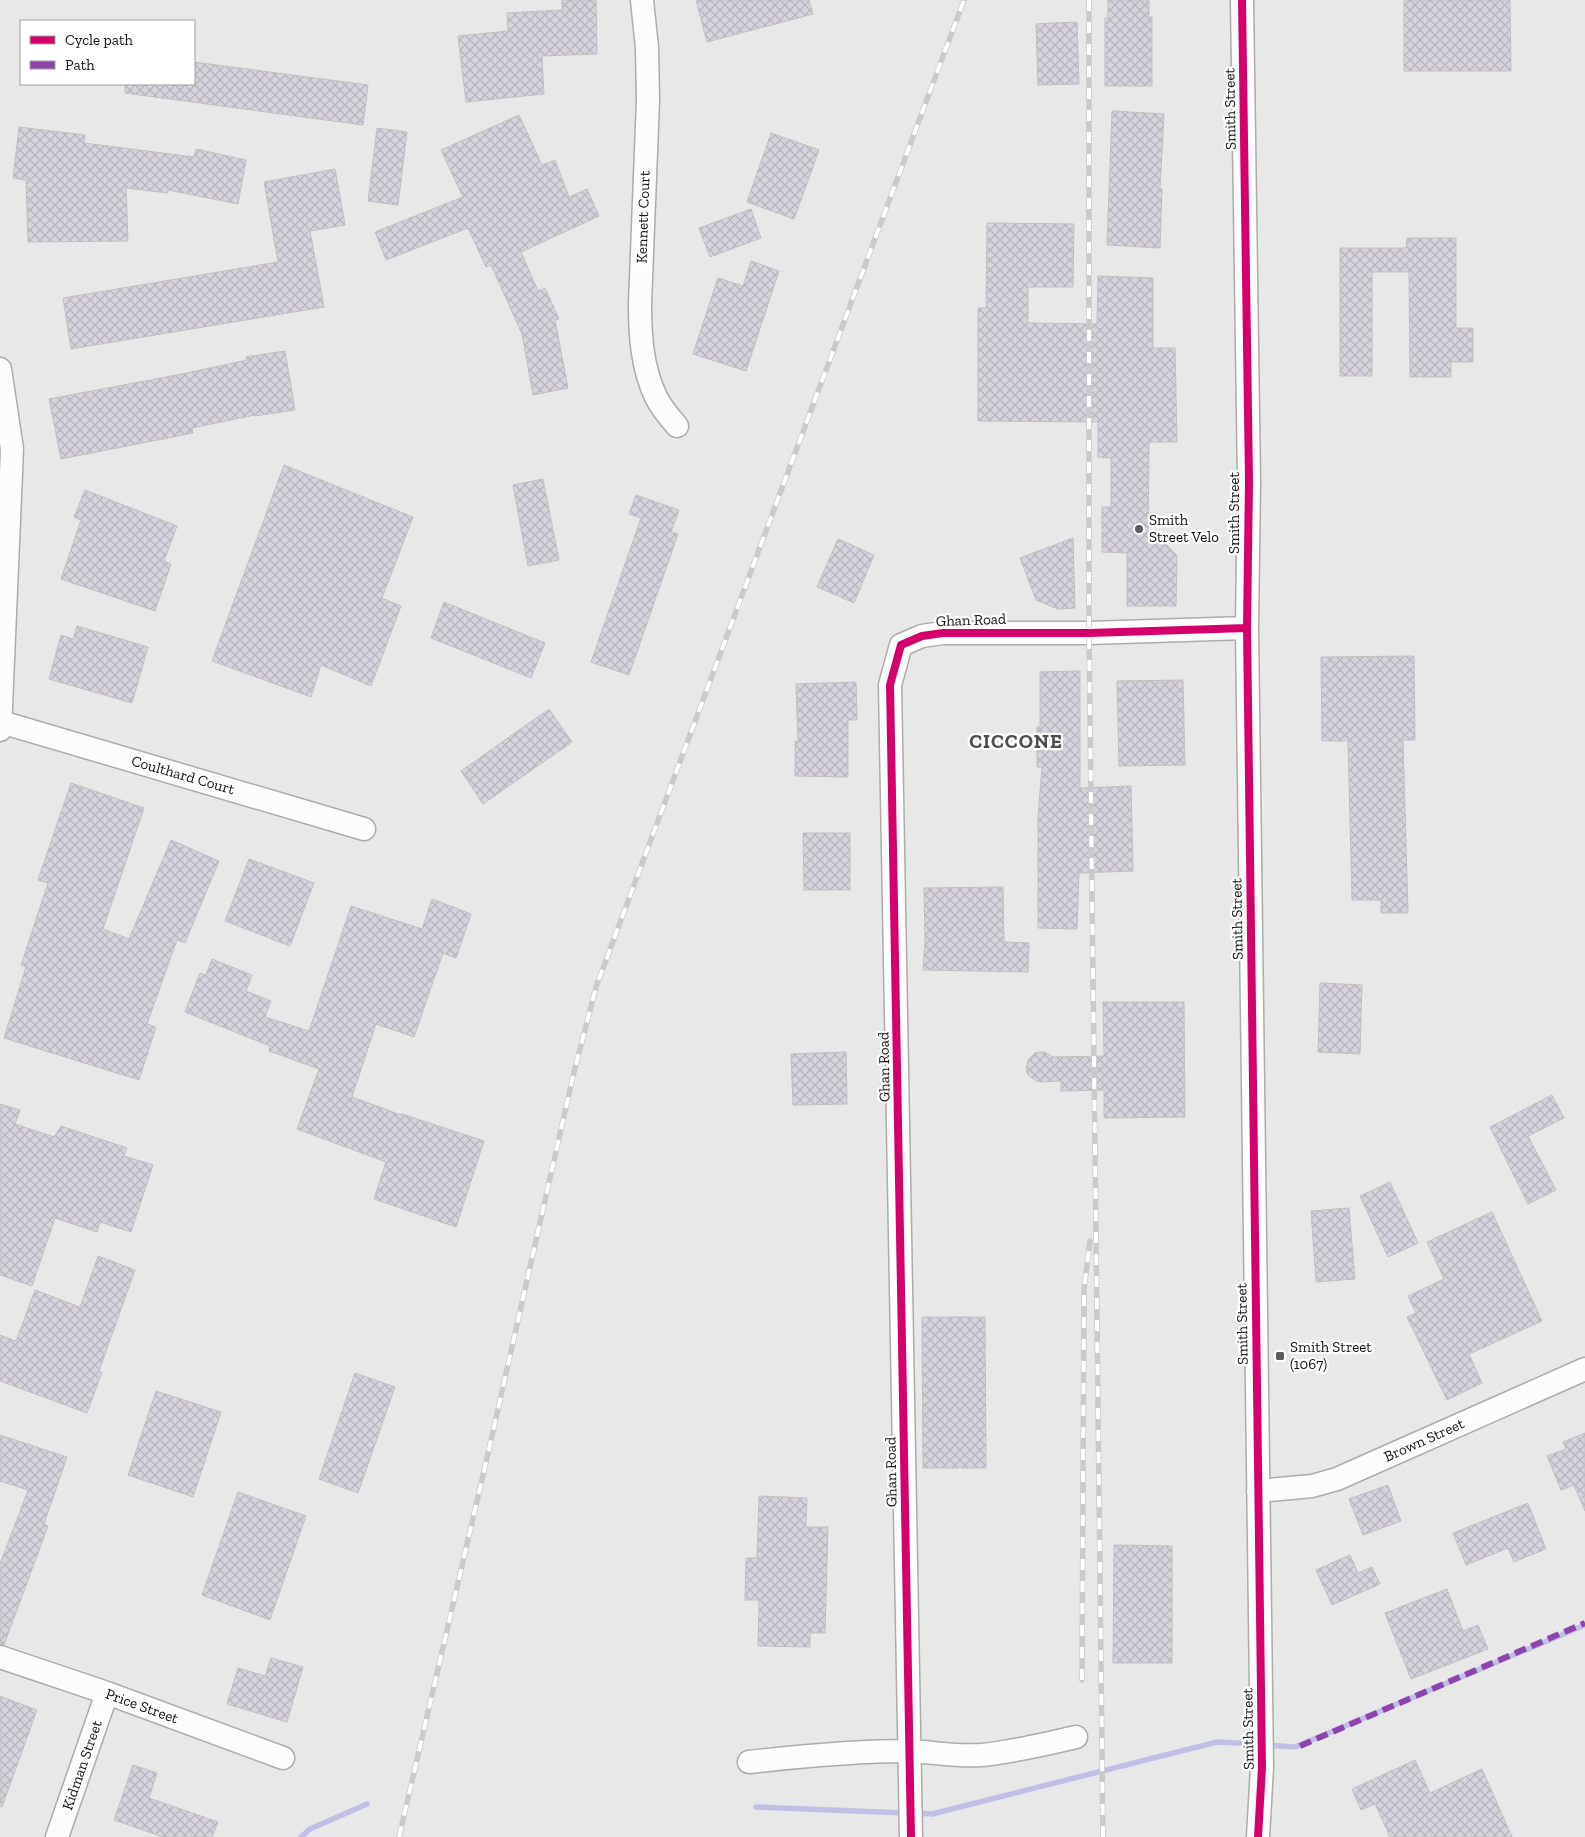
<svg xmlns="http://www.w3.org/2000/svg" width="1585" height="1837" viewBox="0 0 1585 1837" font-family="'Zilla Slab',serif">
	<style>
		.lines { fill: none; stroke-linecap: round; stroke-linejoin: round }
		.stream { stroke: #c0c0e7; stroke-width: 5.5 }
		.building { fill: url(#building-cross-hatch); stroke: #c0bfc0 }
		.street-casing { stroke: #acabac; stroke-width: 25 }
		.street { stroke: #fcfcfc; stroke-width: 22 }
		.rail-casing { stroke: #cacaca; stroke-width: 5.5 }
		.rail { stroke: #fff; stroke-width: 4; stroke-dasharray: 11; stroke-linecap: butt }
		.quiet { stroke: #8e44ad; stroke-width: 6; stroke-dasharray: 12 6; stroke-linecap: butt }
		.cycleway-casing { stroke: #fff; stroke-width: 11 }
		.cycleway { stroke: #d6006c; stroke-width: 8 }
		.poi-dot { fill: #5d5c5d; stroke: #fff; stroke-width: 2 }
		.labels { text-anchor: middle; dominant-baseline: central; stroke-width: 4.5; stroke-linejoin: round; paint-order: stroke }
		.street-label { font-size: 15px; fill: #111011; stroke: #fff }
		.poi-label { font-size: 15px; fill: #111011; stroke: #fff; text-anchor: start }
		.district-label { font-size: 20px; font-weight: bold; letter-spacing: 1px; fill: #4f4d50; stroke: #fff }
	</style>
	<defs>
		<pattern id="building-cross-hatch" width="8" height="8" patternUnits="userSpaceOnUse" patternTransform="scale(1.25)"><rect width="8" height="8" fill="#d7d3dd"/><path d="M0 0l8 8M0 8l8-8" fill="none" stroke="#b8b4bd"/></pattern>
	</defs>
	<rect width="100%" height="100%" fill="#e9e8e9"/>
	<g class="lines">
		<path class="stream" d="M 1266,1745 L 1295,1747 L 1585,1625
			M 756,1807 L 906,1813
			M 915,1813 L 932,1814 L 1217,1742 L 1257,1744
			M 301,1837 L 310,1829 L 367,1804"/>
	</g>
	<path class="building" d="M 562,0 L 596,0 L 597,54 L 542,56 L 544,94 L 466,102 L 458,36 L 508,31 L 507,13 L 562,10 Z
		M 696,0 L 809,0 L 813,14 L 707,42 Z
		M 1108,0 L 1149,0 L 1149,17 L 1152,17 L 1152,86 L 1105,86 L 1105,18 L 1108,18 Z
		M 1404,0 L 1510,0 L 1511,71 L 1404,71 Z
		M 1077,22 L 1079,84 L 1038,85 L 1036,24 Z
		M 194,62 L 368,85 L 363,125 L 125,93 L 125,84 L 194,84 Z
		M 1112,111 L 1164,114 L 1160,189 L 1162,189 L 1160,248 L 1107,245 Z
		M 519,115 L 542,165 L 555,160 L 569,197 L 587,189 L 599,216 L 521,252 L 538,291 L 545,288 L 559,319 L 555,320 L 568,388 L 533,395 L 522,334 L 491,265 L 486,267 L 468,228 L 386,260 L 375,232 L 463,197 L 441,150 Z
		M 19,127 L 85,135 L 84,143 L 194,157 L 196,149 L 246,160 L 238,204 L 168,190 L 168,193 L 126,188 L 128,241 L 28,242 L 26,180 L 13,178 Z
		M 377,128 L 407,132 L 398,205 L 368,201 Z
		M 771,133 L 819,150 L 794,219 L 747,202 Z
		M 335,169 L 345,225 L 310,231 L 324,307 L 71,349 L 63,298 L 278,262 L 264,182 Z
		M 751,209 L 761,238 L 710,257 L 699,228 Z
		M 987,223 L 1074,224 L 1073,287 L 1028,287 L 1028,323 L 1097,324 L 1098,276 L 1153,278 L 1153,348 L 1175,348 L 1177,442 L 1149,442 L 1148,543 L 1165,543 L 1177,556 L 1176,606 L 1127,606 L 1127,553 L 1102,552 L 1102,507 L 1111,507 L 1111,458 L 1098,457 L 1098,422 L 978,421 L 978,308 L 986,308 Z
		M 1407,238 L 1456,238 L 1456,328 L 1473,328 L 1473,362 L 1451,362 L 1451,377 L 1410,377 L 1409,272 L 1372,272 L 1372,376 L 1340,376 L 1340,248 L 1406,248 Z
		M 751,261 L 779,271 L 746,371 L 693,354 L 718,278 L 743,286 Z
		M 285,351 L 295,410 L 255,416 L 255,415 L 192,428 L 193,433 L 61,459 L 49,399 L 182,374 L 247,360 L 246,357 Z
		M 284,465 L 413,517 L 382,598 L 401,606 L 371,686 L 321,665 L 311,697 L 212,661 Z
		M 543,479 L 559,560 L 528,566 L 513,485 Z
		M 85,490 L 177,526 L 164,561 L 171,564 L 155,611 L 61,579 L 81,520 L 74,517 Z
		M 636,495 L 679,510 L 671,532 L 678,534 L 629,675 L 591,662 L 641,518 L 629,514 Z
		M 1073,538 L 1075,608 L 1058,609 L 1036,600 L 1020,558 Z
		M 838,539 L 874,555 L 854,603 L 817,587 Z
		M 444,602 L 545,643 L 531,678 L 431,638 Z
		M 77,626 L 148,647 L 132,703 L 49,679 L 61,635 L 73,639 Z
		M 1414,656 L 1415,740 L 1403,740 L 1408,913 L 1381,913 L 1381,900 L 1352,900 L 1348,741 L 1322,741 L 1321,657 Z
		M 1080,671 L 1080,788 L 1131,786 L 1133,871 L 1079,873 L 1077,929 L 1038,928 L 1038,817 L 1042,767 L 1037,767 L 1037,727 L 1040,727 L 1040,672 Z
		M 1183,680 L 1185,765 L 1119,766 L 1117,681 Z
		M 856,682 L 857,720 L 848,720 L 848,777 L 795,776 L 795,741 L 798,742 L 796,684 Z
		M 549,709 L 572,742 L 483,804 L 461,771 Z
		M 71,783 L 144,808 L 103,929 L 129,939 L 171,840 L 219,861 L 185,943 L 177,940 L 147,1024 L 156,1027 L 139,1080 L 4,1038 L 26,967 L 21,965 L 48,883 L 38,880 Z
		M 803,833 L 850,833 L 850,890 L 804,890 Z
		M 249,859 L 314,883 L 290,946 L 225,921 Z
		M 1003,887 L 1004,942 L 1029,943 L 1028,972 L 923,970 L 925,941 L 924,888 Z
		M 432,899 L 471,914 L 456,958 L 443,953 L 414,1037 L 376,1024 L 352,1097 L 401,1115 L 402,1114 L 484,1141 L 456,1227 L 374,1199 L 386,1162 L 297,1129 L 319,1069 L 269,1051 L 270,1046 L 185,1012 L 200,973 L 206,975 L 212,959 L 252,975 L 246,991 L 271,1001 L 265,1017 L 309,1031 L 351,906 L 422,929 Z
		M 1320,983 L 1362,985 L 1360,1054 L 1318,1052 Z
		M 1103,1002 L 1184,1002 L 1185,1117 L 1104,1118 L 1104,1090 L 1061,1091 L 1061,1081 L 1041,1082 L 1036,1081 L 1028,1075 L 1026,1070 L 1028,1060 L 1035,1053 L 1040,1052 L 1045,1052 L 1053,1057 L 1104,1056 Z
		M 846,1052 L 847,1104 L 793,1105 L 791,1054 Z
		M 1552,1095 L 1564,1118 L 1528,1136 L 1556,1190 L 1528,1204 L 1490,1127 Z
		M 0,1104 L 20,1110 L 15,1124 L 54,1137 L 61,1126 L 127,1148 L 124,1156 L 153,1165 L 131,1232 L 100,1222 L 97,1232 L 55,1218 L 32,1286 L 0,1275 Z
		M 1390,1182 L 1418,1243 L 1388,1257 L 1360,1196 Z
		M 1349,1208 L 1355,1279 L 1316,1282 L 1311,1211 Z
		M 1492,1212 L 1542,1321 L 1469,1354 L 1482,1383 L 1447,1400 L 1407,1317 L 1416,1313 L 1408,1296 L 1444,1279 L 1427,1242 Z
		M 98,1256 L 135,1270 L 99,1371 L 102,1372 L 87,1413 L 0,1381 L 0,1335 L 16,1341 L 35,1290 L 80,1307 Z
		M 922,1317 L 985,1317 L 986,1468 L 923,1468 Z
		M 355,1373 L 395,1387 L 358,1493 L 319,1479 Z
		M 156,1391 L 221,1412 L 193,1497 L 128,1475 Z
		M 1585,1433 L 1585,1511 L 1574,1485 L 1561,1490 L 1547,1456 L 1566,1449 L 1563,1442 Z
		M 0,1435 L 67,1457 L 44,1524 L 48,1526 L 4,1645 L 0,1644 L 0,1564 L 28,1490 L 0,1481 Z
		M 1388,1485 L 1401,1521 L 1363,1535 L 1349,1499 Z
		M 238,1492 L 306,1516 L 270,1620 L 202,1595 Z
		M 759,1496 L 807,1498 L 806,1527 L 828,1527 L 825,1633 L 810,1633 L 810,1647 L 758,1646 L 759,1600 L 745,1600 L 746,1558 L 757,1558 Z
		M 1528,1503 L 1546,1549 L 1514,1562 L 1508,1548 L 1466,1565 L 1453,1533 Z
		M 1114,1545 L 1172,1546 L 1172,1663 L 1113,1663 Z
		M 1350,1555 L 1358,1573 L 1372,1567 L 1380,1584 L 1332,1605 L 1316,1570 Z
		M 1447,1589 L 1463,1631 L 1478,1625 L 1488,1649 L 1411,1679 L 1385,1613 Z
		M 271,1658 L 303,1667 L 287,1722 L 227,1704 L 238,1668 L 265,1676 Z
		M 0,1696 L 37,1710 L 2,1807 L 0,1806 Z
		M 1415,1760 L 1430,1793 L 1482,1769 L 1512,1837 L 1390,1837 L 1375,1804 L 1361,1810 L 1352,1789 Z
		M 133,1765 L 157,1773 L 149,1798 L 218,1822 L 212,1837 L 163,1837 L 114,1820 Z"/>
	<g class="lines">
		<g class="street-casing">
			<path id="street" d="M 642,0 L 647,48 L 648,100 L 640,304 C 640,335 642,368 656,397 C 661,407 669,417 677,426
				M 1242,0 L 1249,481 L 1247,628 L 1262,1767 L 1258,1837
				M 0,369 L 12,449 L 0,730
				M 1,722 L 364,829
				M 1258,1491 L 1312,1486 L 1337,1479 L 1585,1369
				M 0,1657 L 107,1693 L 283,1758
				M 749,1762 C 802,1756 855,1751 909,1751 C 933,1752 957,1757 982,1755 C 1013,1752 1045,1744 1076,1737
				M 57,1837 L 107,1693
				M 911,1837 L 890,685 L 901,645 L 922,636 L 943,633 L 1089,633 L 1247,628"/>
		</g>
		<use href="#street" class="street"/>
		<g class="rail-casing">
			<path id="rail" d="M 1089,0 L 1089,633 L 1103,1837
				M 1082,1680 L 1084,1289 L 1090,1241
				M 399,1837 L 487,1458 L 573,1076 L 596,987 L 964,0"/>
		</g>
		<use href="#rail" class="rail"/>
		<path class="quiet" d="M 1300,1746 L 1585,1623"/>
		<g class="cycleway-casing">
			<path id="cycleway" d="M 1242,0 L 1249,481 L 1247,628 L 1262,1767 L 1258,1837
				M 911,1837 L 890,685 L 901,645 L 922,636 L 943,633 L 1089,633 L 1247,628"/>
		</g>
		<use href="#cycleway" class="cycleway"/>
	</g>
	<g class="poi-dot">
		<circle cx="1139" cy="529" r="5"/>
		<rect x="1275" y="1351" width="10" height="10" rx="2.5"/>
	</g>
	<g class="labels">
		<g class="street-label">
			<text transform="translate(1230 109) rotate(-91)">Smith Street</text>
			<text transform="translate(643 217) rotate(-88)">Kennett Court</text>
			<text transform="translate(1234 513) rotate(-90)">Smith Street</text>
			<text transform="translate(971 620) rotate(-2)">Ghan Road</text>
			<text transform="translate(183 775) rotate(16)">Coulthard Court</text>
			<text transform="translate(1237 919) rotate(-91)">Smith Street</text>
			<text transform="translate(884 1067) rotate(-91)">Ghan Road</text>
			<text transform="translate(1242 1324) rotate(-91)">Smith Street</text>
			<text transform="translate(1424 1440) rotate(-24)">Brown Street</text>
			<text transform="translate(891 1472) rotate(-91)">Ghan Road</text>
			<text transform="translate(142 1706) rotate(20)">Price Street</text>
			<text transform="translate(1248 1729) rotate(-91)">Smith Street</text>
			<text transform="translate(82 1765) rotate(-71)">Kidman Street</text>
		</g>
		<g class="poi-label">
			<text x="1149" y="520">Smith<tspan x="1149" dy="17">Street Velo</tspan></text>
			<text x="1290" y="1347">Smith Street<tspan x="1290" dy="17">(1067)</tspan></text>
		</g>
		<g class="district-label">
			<text x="1016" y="741">CICCONE</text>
		</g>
	</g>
	<rect x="20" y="20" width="175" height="65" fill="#ffffff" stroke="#a09fa0"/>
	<rect x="30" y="36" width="25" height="8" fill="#d6006c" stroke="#a09fa0"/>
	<text x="65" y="45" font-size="15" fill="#111011">Cycle path</text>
	<rect x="30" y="61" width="25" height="8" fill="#8e44ad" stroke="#a09fa0"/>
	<text x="65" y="70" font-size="15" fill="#111011">Path</text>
</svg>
